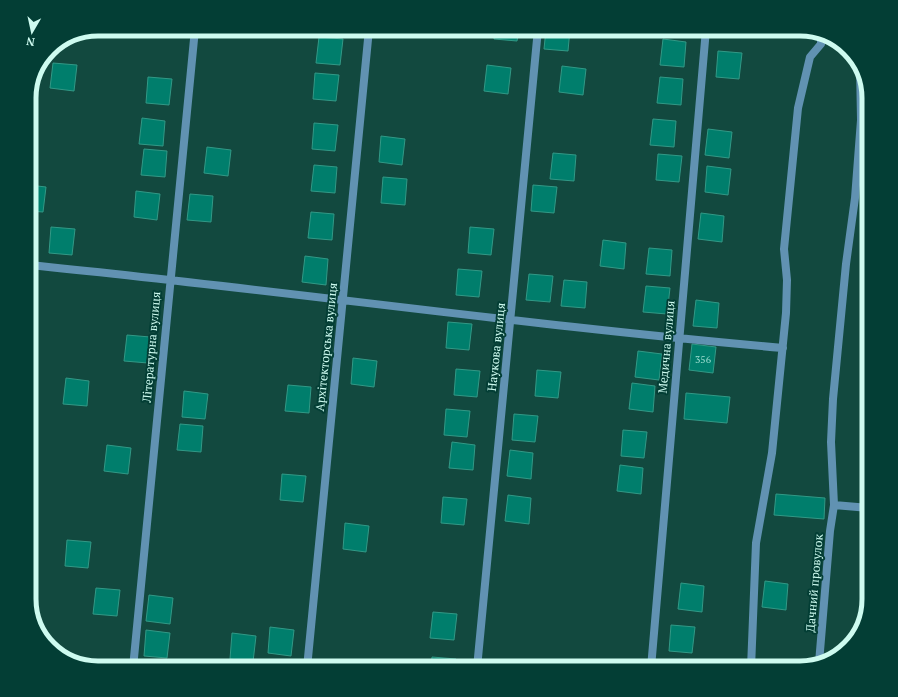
<svg xmlns="http://www.w3.org/2000/svg" width="898" height="697" viewBox="0 0 898 697" font-family="'PT Serif',serif">
	<style>
		.building { fill: #007e6c; stroke: #329986 }
		.lines { fill: none; stroke-linecap: round; stroke-linejoin: round }
		.street { stroke: #6192b2; stroke-width: 8 }
		.labels { text-anchor: middle; dominant-baseline: central; stroke-width: 4; stroke-linejoin: round; paint-order: stroke }
		.number-label { font-size: 10px; fill: #9adccf }
		.street-label { font-size: 12px; fill: #cefbf0; stroke: #033e35 }
		.rim { fill: none; stroke: #cefbf0; stroke-width: 5 }
	</style>
	<rect width="100%" height="100%" fill="#12493f"/>
	<path class="building" d="M 495,29 L 519,29 L 517,41 L 494,39 Z
		M 546,29 L 570,29 L 568,51 L 544,49 Z
		M 720,29 L 744,29 L 743,34 L 720,32 Z
		M 319,37 L 343,39 L 340,65 L 316,63 Z
		M 663,39 L 686,42 L 684,67 L 660,65 Z
		M 718,51 L 742,53 L 739,79 L 716,77 Z
		M 53,63 L 77,65 L 74,91 L 50,88 Z
		M 487,65 L 511,68 L 508,94 L 484,91 Z
		M 562,66 L 586,69 L 583,95 L 559,92 Z
		M 315,73 L 339,75 L 336,101 L 313,99 Z
		M 148,77 L 172,79 L 169,105 L 146,103 Z
		M 660,77 L 683,79 L 681,105 L 657,103 Z
		M 142,118 L 165,121 L 163,146 L 139,144 Z
		M 653,119 L 676,121 L 674,147 L 650,145 Z
		M 314,123 L 338,125 L 335,151 L 312,149 Z
		M 708,129 L 732,132 L 729,158 L 705,155 Z
		M 381,136 L 405,139 L 402,165 L 379,162 Z
		M 207,147 L 231,150 L 228,176 L 204,173 Z
		M 144,149 L 167,151 L 165,177 L 141,175 Z
		M 553,153 L 576,155 L 574,181 L 550,179 Z
		M 658,154 L 682,156 L 679,182 L 656,180 Z
		M 314,165 L 337,167 L 335,193 L 311,191 Z
		M 707,166 L 731,169 L 728,195 L 705,192 Z
		M 383,177 L 407,179 L 405,205 L 381,203 Z
		M 29,185 L 46,187 L 43,212 L 29,211 Z
		M 533,185 L 557,187 L 554,213 L 531,211 Z
		M 136,191 L 160,194 L 157,220 L 134,217 Z
		M 190,194 L 213,196 L 211,222 L 187,220 Z
		M 311,212 L 334,214 L 332,240 L 308,238 Z
		M 701,213 L 724,216 L 722,242 L 698,239 Z
		M 51,227 L 75,229 L 72,255 L 49,253 Z
		M 470,227 L 494,229 L 491,255 L 468,253 Z
		M 603,240 L 626,243 L 624,269 L 600,266 Z
		M 649,248 L 672,250 L 670,276 L 646,274 Z
		M 305,256 L 328,259 L 326,285 L 302,282 Z
		M 458,269 L 482,271 L 479,297 L 456,295 Z
		M 529,274 L 553,276 L 550,302 L 526,300 Z
		M 29,279 L 35,280 L 32,306 L 29,306 Z
		M 564,280 L 587,282 L 585,308 L 561,306 Z
		M 646,286 L 670,288 L 667,314 L 643,312 Z
		M 696,300 L 719,303 L 717,328 L 693,326 Z
		M 448,322 L 472,324 L 469,350 L 446,348 Z
		M 127,335 L 150,337 L 148,363 L 124,361 Z
		M 692,344 L 716,347 L 713,373 L 689,370 Z
		M 638,351 L 662,354 L 659,380 L 635,377 Z
		M 353,358 L 377,361 L 374,387 L 351,384 Z
		M 456,369 L 480,371 L 477,397 L 454,395 Z
		M 537,370 L 561,372 L 558,398 L 535,396 Z
		M 66,378 L 89,381 L 87,406 L 63,404 Z
		M 632,383 L 655,386 L 653,412 L 629,409 Z
		M 288,385 L 311,387 L 309,413 L 285,411 Z
		M 184,391 L 208,394 L 205,419 L 182,417 Z
		M 686,393 L 730,397 L 727,423 L 684,419 Z
		M 446,409 L 470,411 L 467,437 L 444,435 Z
		M 514,414 L 538,416 L 535,442 L 512,440 Z
		M 180,424 L 203,426 L 201,452 L 177,450 Z
		M 623,430 L 647,432 L 644,458 L 621,456 Z
		M 452,442 L 475,445 L 473,470 L 449,468 Z
		M 107,445 L 131,448 L 128,474 L 104,471 Z
		M 510,450 L 533,453 L 531,479 L 507,476 Z
		M 620,465 L 643,468 L 641,494 L 617,491 Z
		M 282,474 L 306,476 L 303,502 L 280,500 Z
		M 776,494 L 825,498 L 824,519 L 774,515 Z
		M 508,495 L 531,498 L 529,524 L 505,521 Z
		M 443,497 L 467,499 L 464,525 L 441,523 Z
		M 345,523 L 369,526 L 366,552 L 343,549 Z
		M 67,540 L 91,542 L 88,568 L 65,566 Z
		M 765,581 L 788,584 L 786,610 L 762,607 Z
		M 681,583 L 704,586 L 702,612 L 678,609 Z
		M 96,588 L 120,590 L 117,616 L 93,614 Z
		M 149,595 L 173,598 L 170,624 L 146,621 Z
		M 433,612 L 457,614 L 454,640 L 430,638 Z
		M 671,625 L 695,627 L 692,653 L 669,651 Z
		M 270,627 L 294,630 L 291,656 L 268,653 Z
		M 146,630 L 170,633 L 167,658 L 144,656 Z
		M 232,633 L 256,636 L 253,662 L 230,659 Z
		M 432,657 L 456,659 L 455,668 L 431,668 Z"/>
	<g class="lines">
		<path class="street" d="M 29,265 C 281,290 531,326 783,348
			M 834,505 L 869,508
			M 819,663 L 830,531 L 834,505 L 831,442 L 833,399 L 846,264 L 855,198 L 861,120 L 860,66
			M 133,668 L 195,29
			M 307,668 L 369,29
			M 477,668 L 538,29
			M 651,668 L 706,29
			M 751,668 L 756,543 L 772,453 L 786,313 L 787,280 L 784,249 L 798,108 L 810,57 L 821,44 L 821,36"/>
	</g>
	<g class="labels">
		<g class="number-label">
			<text x="703" y="359">356</text>
		</g>
		<g class="street-label">
			<text transform="translate(151 347) rotate(-85)">Літературна вулиця</text>
			<text transform="translate(326 347) rotate(-84)">Архітекторська вулиця</text>
			<text transform="translate(496 347) rotate(-84)">Наукова вулиця</text>
			<text transform="translate(666 347) rotate(-85)">Медична вулиця</text>
			<text transform="translate(814 583) rotate(-85)">Дачний провулок</text>
		</g>
	</g>
	<path d="M0 0H898V697H0ZM98 36H800A62 62 0 0 1 862 98V599A62 62 0 0 1 800 661H98A62 62 0 0 1 36 599V98A62 62 0 0 1 98 36Z" fill="#033e35" fill-rule="evenodd"/>
	<path class="rim" d="M98 36H800A62 62 0 0 1 862 98V599A62 62 0 0 1 800 661H98A62 62 0 0 1 36 599V98A62 62 0 0 1 98 36Z"/>
	<g transform="translate(32 32) rotate(189)" stroke="#033e35" stroke-width="3" paint-order="stroke">
	<path d="M0-3L7 15L0 10L-7 15Z" fill="#cefbf0"/>
	<text y="-6" font-size="11" font-weight="bold" text-anchor="middle" fill="#cefbf0">N</text>
	</g>
</svg>
